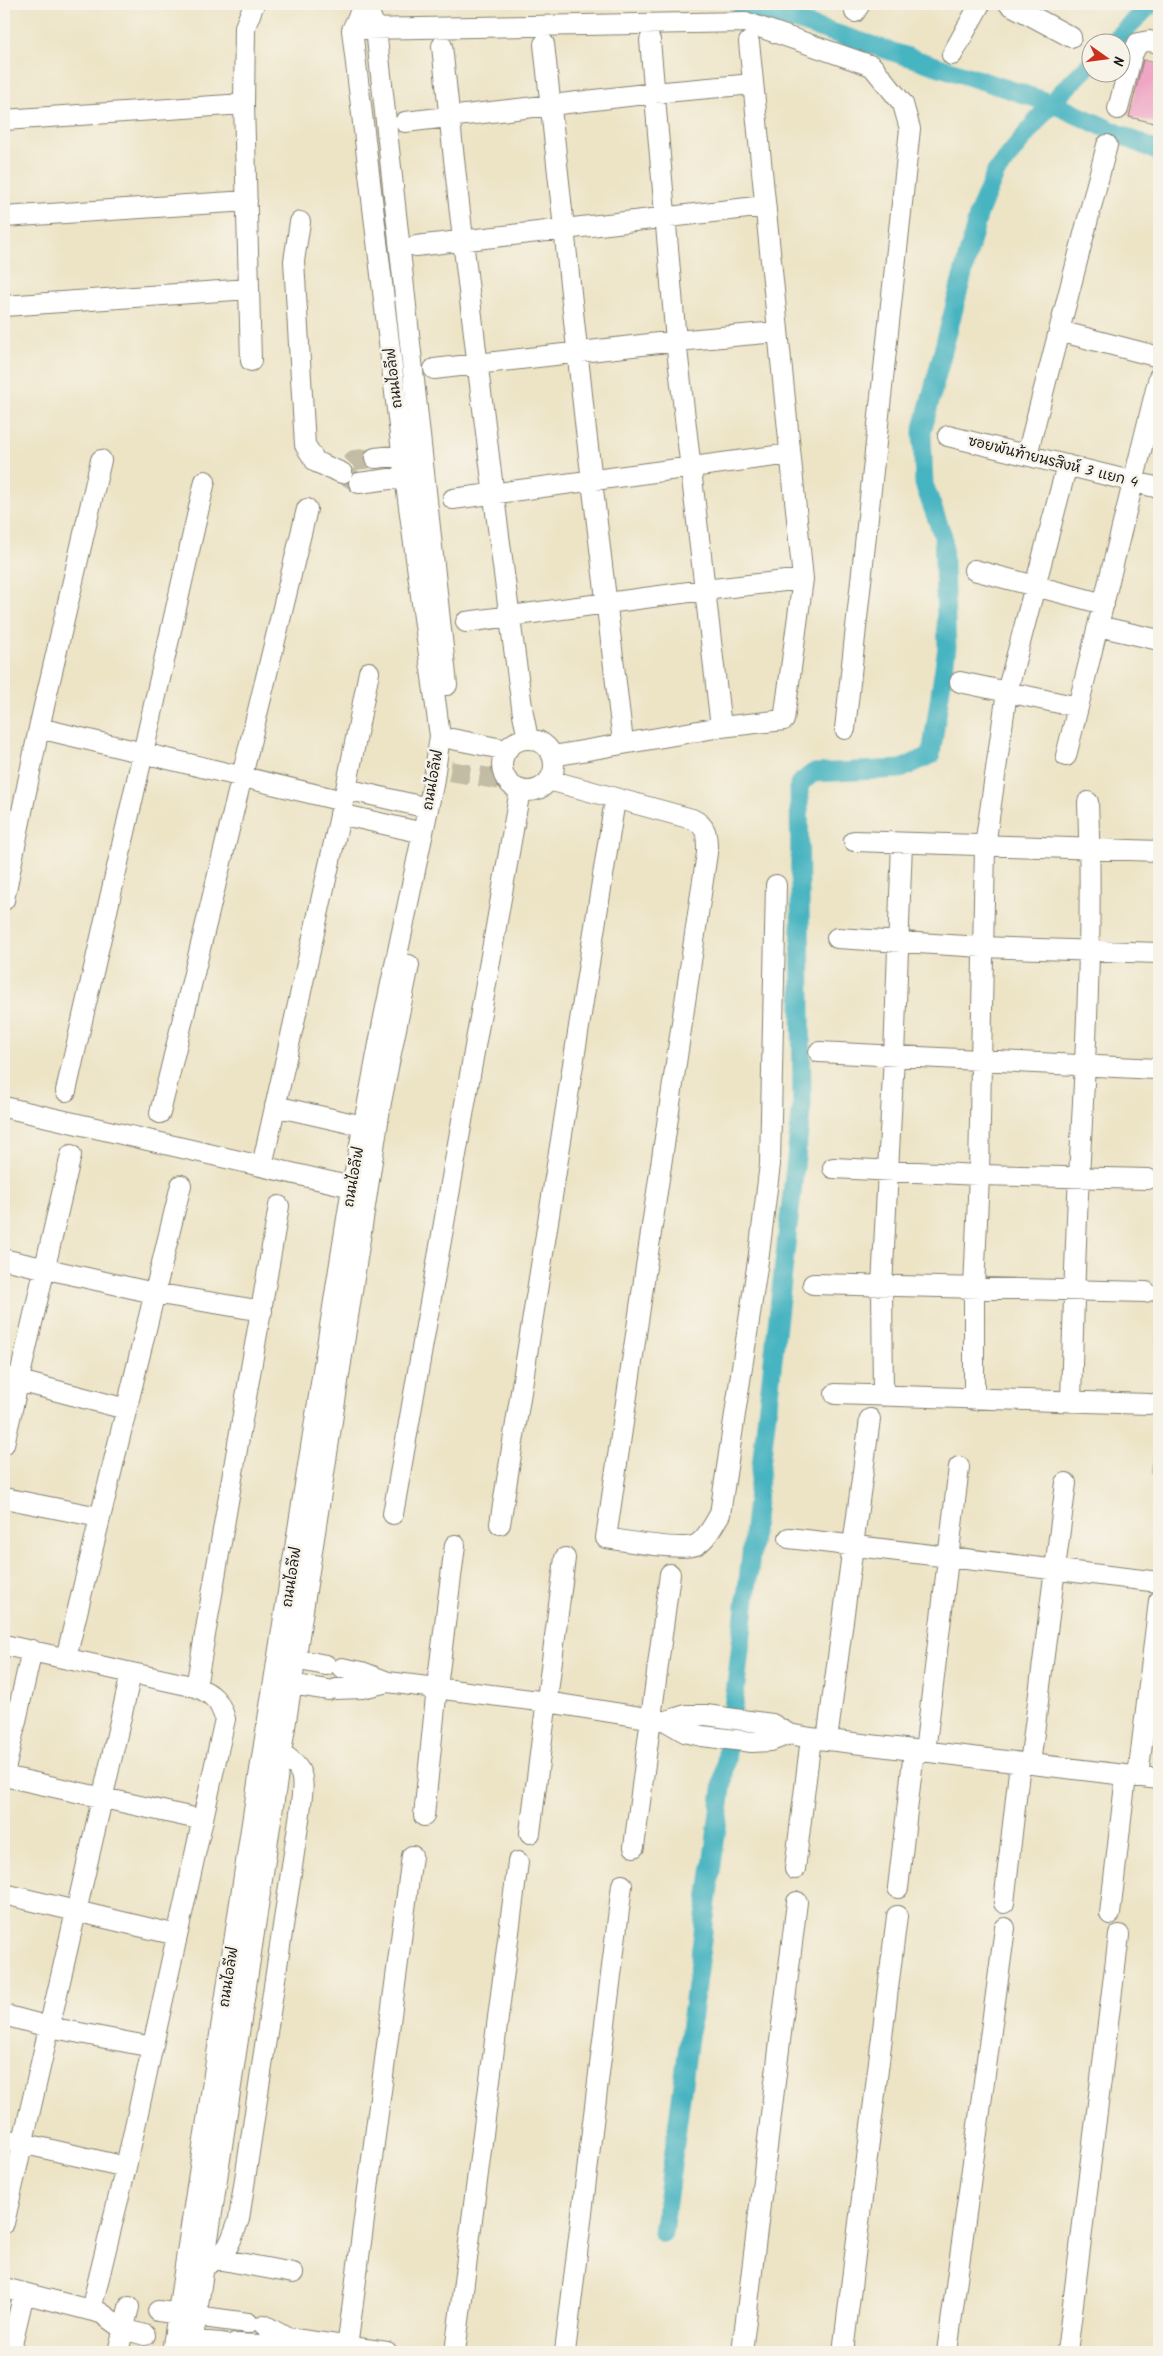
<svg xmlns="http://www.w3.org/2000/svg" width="1163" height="2356" viewBox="0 0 1163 2356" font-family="Kalam,'Playpen Sans Thai',sans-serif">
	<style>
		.green { fill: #9ed486; stroke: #5d7851 }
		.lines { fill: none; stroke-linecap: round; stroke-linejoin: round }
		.canal { stroke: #46b4c1; stroke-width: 19 }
		.building { fill: #efa5c4 }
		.minor-tunnel { stroke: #c3bca4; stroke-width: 20; stroke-dasharray: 20 10; stroke-linecap: butt }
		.minor-casing { stroke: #848071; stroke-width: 22 }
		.minor { stroke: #fff; stroke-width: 20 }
		.labels { text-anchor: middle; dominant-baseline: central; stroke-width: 5; stroke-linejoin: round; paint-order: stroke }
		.street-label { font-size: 14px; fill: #1c1c1c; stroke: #f7f3e8 }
	</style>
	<rect width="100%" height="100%" fill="#f7f3e8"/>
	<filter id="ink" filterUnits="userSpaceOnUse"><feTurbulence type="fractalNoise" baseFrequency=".02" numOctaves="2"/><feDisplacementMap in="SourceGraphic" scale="10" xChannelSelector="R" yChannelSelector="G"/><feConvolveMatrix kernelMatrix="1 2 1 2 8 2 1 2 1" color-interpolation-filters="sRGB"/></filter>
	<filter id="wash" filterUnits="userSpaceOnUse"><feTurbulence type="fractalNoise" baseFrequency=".0096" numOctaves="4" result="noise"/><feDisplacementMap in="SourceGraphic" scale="20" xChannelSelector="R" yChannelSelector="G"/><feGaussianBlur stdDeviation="1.12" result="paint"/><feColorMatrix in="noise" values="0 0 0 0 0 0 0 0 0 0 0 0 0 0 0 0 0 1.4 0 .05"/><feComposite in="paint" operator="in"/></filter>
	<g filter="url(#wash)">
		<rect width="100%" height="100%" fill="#ede4c6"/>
		<path class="green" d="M 1159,1300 L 1159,1439 L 1153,1475 Z"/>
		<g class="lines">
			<path class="canal" d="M 743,4 L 742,12 L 797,21 L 1051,103 L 1159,152
				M 1112,42 L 1151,4
				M 663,2233 L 737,1677 L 802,1105 L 799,784 L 813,773 L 901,769 L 931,755 L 947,647 L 943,536 L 924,484 L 922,432 L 979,212 L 996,172 L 1051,103 L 1090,64"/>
		</g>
		<g id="blocks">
			<path class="building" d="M 1143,60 L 1159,64 L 1159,124 L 1129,117 Z"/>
		</g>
	</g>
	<g filter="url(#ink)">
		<use href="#blocks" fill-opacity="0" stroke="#848071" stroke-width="1"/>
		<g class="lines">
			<path class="minor-tunnel" d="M 357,482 L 342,473 L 354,460 L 375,458
				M 450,771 L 507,781"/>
			<g class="minor-casing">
				<path id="minor" d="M 365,4 L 376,29 L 447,685
					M 1009,4 L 1071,37
					M 855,12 L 860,4
					M 365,29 L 745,22 L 872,66 L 903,104 L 910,129 L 845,729
					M 650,40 L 676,341 L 721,727
					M 544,44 L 585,422 L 623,742
					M 442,46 C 465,269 492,492 523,714 L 528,739
					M 952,55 L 980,4
					M 1118,109 L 1132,55 L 1138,43 L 1149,41 L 1159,43
					M 4,120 L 244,104
					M 405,122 L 654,93 L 753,84
					M 4,217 L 247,201
					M 300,222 L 294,261 L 305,445 L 316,462 L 342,473
					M 416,246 L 765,206
					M 4,306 L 249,289
					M 1059,331 L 1159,357
					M 251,361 L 244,104 L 245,27 L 254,4
					M 434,369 L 676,341 L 777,332
					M 948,436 L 1159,488
					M 1027,455 L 1107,145
					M 375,458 L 403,455
					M 359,483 L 405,477
					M 453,499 L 790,454
					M 974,570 L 1104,604
					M 466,622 L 704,590 L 803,579
					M 1098,626 L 1159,640
					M 960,682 L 1078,707
					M 39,728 L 343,801
					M502 765a26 26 0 1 1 52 0a26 26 0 1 1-52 0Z
					M 452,739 L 507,750
					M 553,756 L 721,727 L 784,720 L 803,579 L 749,42
					M 1066,756 L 1159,377
					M 549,780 L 692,819 C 708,826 707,837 707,853 L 606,1538 C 624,1541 681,1551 696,1545 C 707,1539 714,1524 720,1514 L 759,1254 L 770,1164 L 776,885
					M 346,789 L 428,808
					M 340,814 L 423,833
					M 854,841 L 1159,851
					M 4,900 L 39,728 L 101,460
					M 837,938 L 982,947 L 1159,953
					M 819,1052 L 1156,1069
					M 66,1091 L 205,481
					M 275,1106 L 363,1126
					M 4,1107 L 352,1187
					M 160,1113 L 307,509
					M 262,1166 L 346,789 L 369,672
					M 833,1168 L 979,1175 L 1148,1179
					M 7,1260 L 154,1293 L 262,1311
					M 813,1284 L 1146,1292
					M 4,1377 L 126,1409
					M 835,1394 L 1149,1404
					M 883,1396 L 882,1286 L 894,1056 L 902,843
					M 974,1400 L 974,1288 L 979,1175 L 985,846 L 1007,692 L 1067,465
					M 1071,1402 C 1073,1327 1075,1251 1079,1176 C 1086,1052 1093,927 1088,802
					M 4,1444 L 71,1155
					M 4,1498 L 99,1517
					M 393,1514 L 520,790
					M 500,1524 L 615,800
					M 789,1538 L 1159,1582
					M 4,1645 L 196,1687 C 213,1694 220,1701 225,1719 L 126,2167 L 91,2310
					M 283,1657 L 326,1665
					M 66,1658 L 181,1185
					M 342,1668 L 362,1672 L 388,1682 L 547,1702 L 666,1721 L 685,1732 L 702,1736 L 752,1742 L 771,1741 L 789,1734
					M 278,1682 L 328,1690
					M 196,1687 L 279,1206
					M 336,1689 L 362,1688 L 388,1682
					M 666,1721 L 686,1715 L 706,1715 L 772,1724 L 789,1734 L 811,1738 L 1159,1779
					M 827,1740 L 870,1419
					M 925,1752 L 959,1467
					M 1030,1764 L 1066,1483
					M 4,1774 L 32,1650
					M 4,1776 L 203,1820
					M 1138,1777 L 1159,1601
					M 424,1816 L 437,1687 L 455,1545
					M 530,1833 L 565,1558
					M 634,1847 L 670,1574
					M 795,1869 L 811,1738
					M 898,1888 L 914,1751
					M 4,1894 L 177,1935
					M 1004,1903 L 1020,1763
					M 1110,1914 L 1126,1776
					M 4,2015 L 49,2027 L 152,2047
					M 4,2139 L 126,2167
					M 4,2223 L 131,1674
					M 218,2259 L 293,2273
					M 203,2267 C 227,2255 230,2245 239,2219 L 300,1813 C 303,1783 309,1771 281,1753
					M 4,2288 L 101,2313 L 123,2329 L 145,2335
					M 158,2311 L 248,2323
					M 264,2325 L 287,2338 L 387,2352
					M 181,2340 L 222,2343
					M 235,2344 L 262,2345 L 287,2338
					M 347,2348 L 412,1856
					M 10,2352 L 24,2293
					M 118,2352 L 129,2307
					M 172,2352 L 260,1770 L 352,1187 L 384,1017 L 433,785 L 440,736 L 405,477 L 352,30 L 364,4
					M 191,2352 L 281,1753 L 381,1102 L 409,965
					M 455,2352 L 518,1862
					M 565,2352 L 622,1885
					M 742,2352 L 797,1902
					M 843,2352 L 897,1916
					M 947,2352 L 1005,1928
					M 1067,2352 L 1119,1935"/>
			</g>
			<use href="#minor" class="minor"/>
		</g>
	</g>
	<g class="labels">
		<g class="street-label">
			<text transform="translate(394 378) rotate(-97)">ถนนไอลีฟ</text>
			<text transform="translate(1053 462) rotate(14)">ซอยพันท้ายนรสิงห์ 3 แยก 4</text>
			<text transform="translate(433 780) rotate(-80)">ถนนไอลีฟ</text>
			<text transform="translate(354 1177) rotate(-80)">ถนนไอลีฟ</text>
			<text transform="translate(292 1577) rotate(-81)">ถนนไอลีฟ</text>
			<text transform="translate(229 1977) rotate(-81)">ถนนไอลีฟ</text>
		</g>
	</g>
	<rect width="1163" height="2356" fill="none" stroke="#f7f3e8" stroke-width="20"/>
	<g transform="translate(1106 58) rotate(104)"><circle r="24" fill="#f7f3e8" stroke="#9f9d96"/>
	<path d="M0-4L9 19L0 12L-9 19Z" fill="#c8321e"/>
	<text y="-8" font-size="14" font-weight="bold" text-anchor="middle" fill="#1c1c1c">N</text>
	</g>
</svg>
